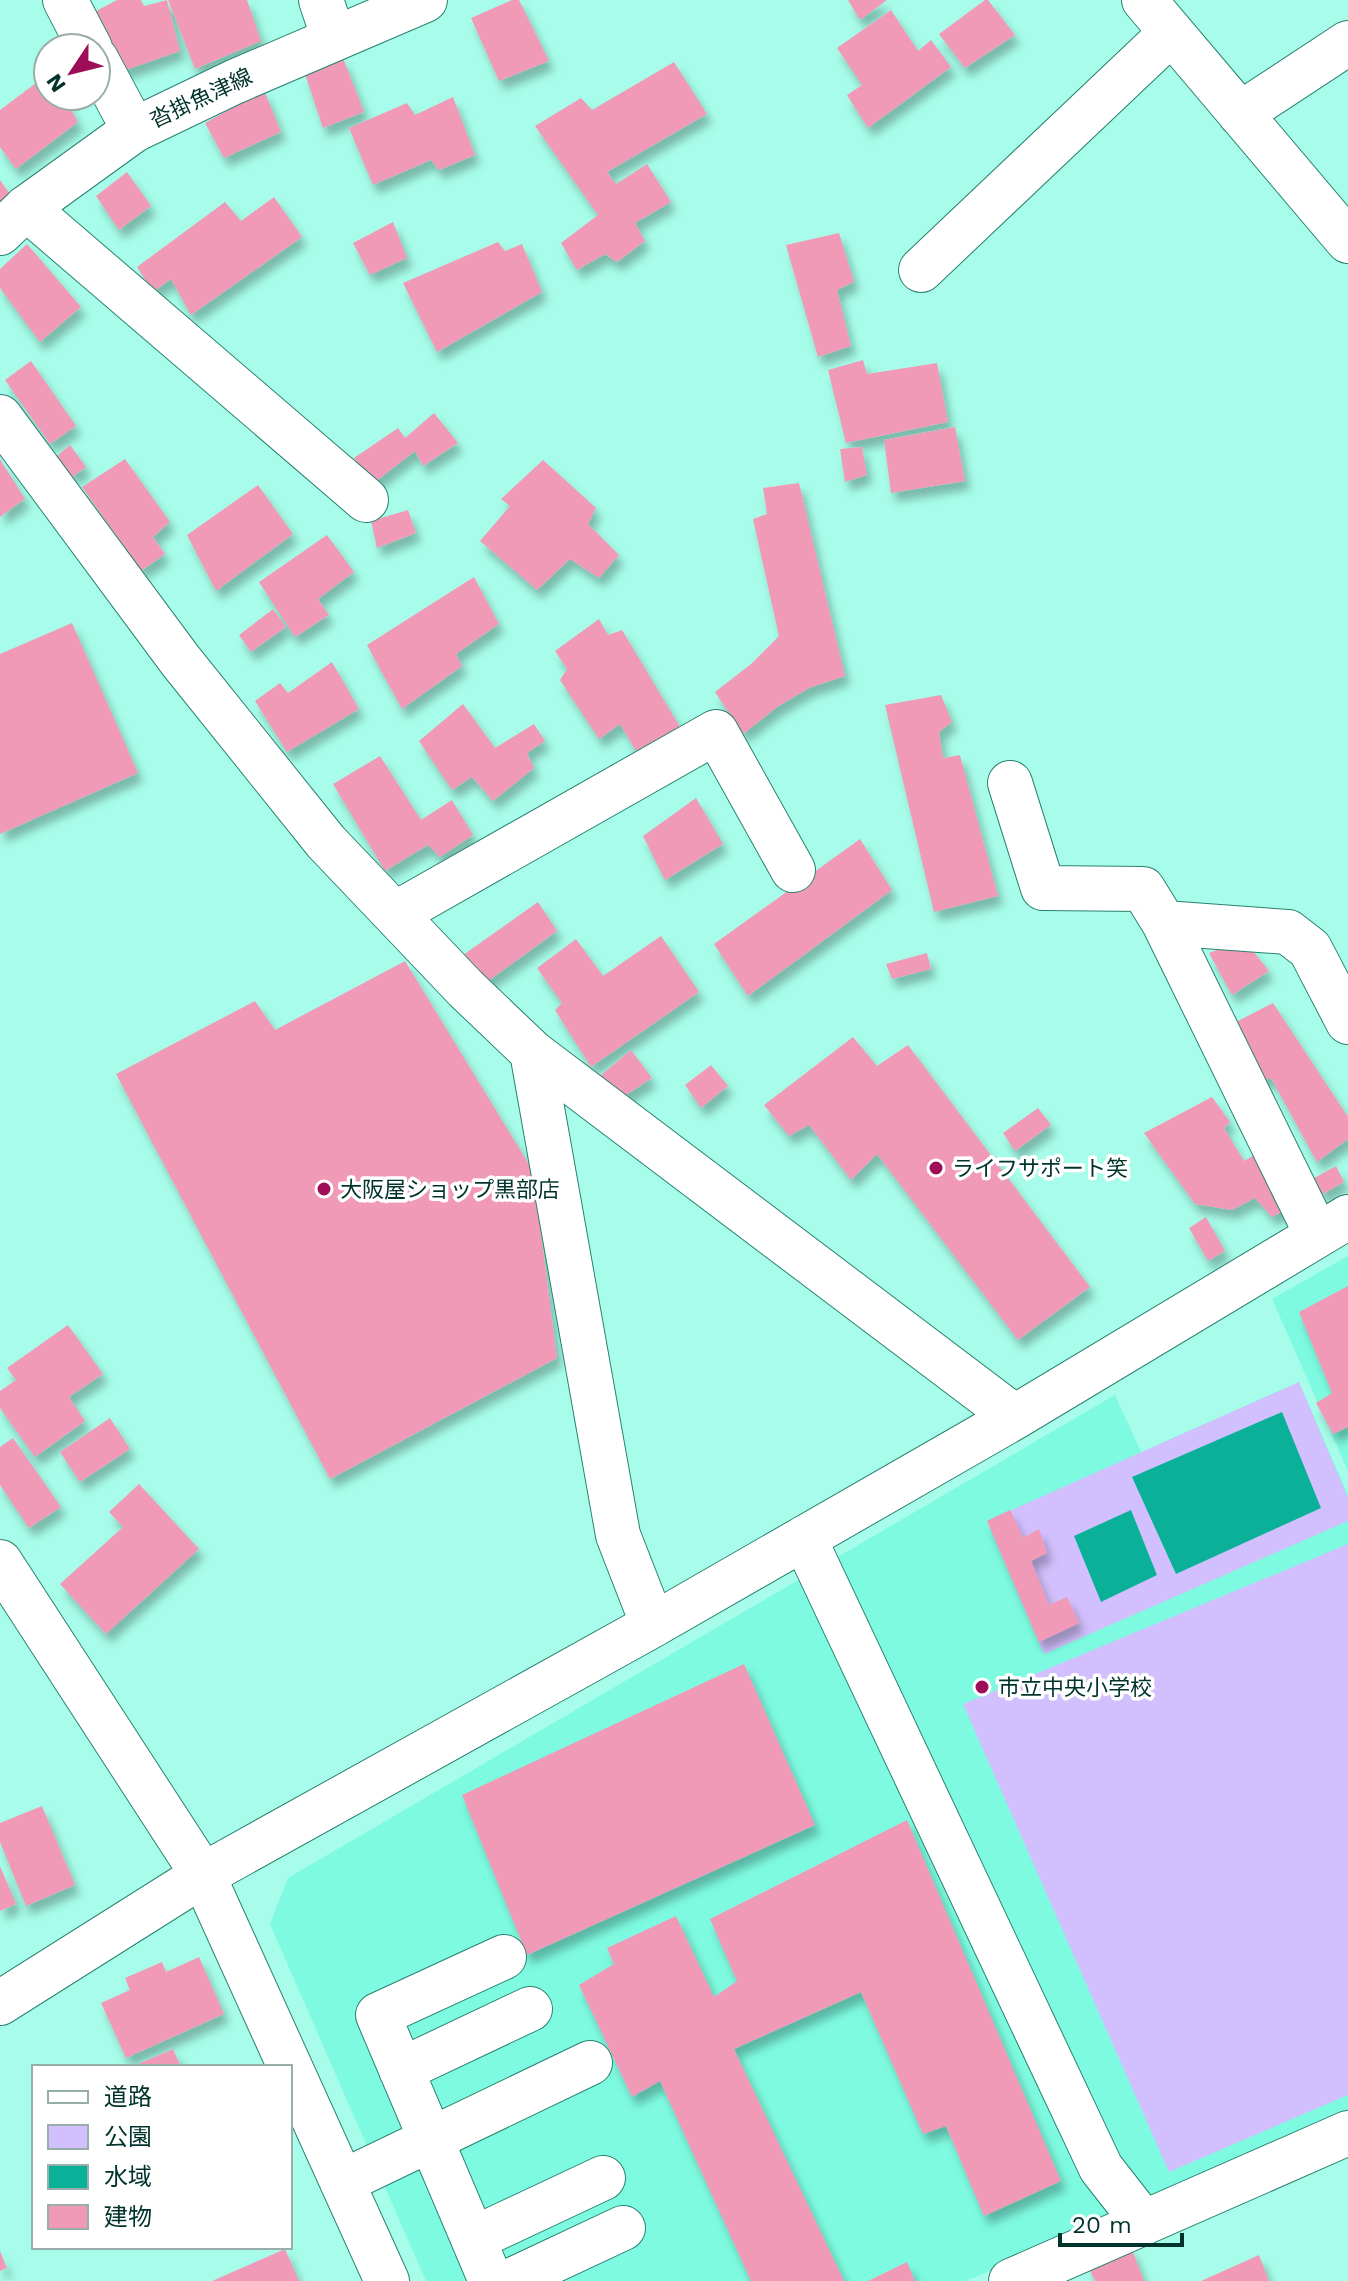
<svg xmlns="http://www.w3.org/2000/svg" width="1348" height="2281" viewBox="0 0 1348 2281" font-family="'Work Sans','Noto Sans JP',sans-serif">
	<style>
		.built { fill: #7dfadf }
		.green { fill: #d2c0fe }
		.water { fill: #0ab198 }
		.building { fill: #f09ab7; filter: url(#shadow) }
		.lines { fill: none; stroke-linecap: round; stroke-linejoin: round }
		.minor-casing { stroke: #298271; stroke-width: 46 }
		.major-casing { stroke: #298271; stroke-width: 46 }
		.minor { stroke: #fff; stroke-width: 44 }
		.major { stroke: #fff; stroke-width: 44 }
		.poi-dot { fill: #9e0d58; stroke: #fff; stroke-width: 3 }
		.labels { text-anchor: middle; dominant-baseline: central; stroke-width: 7; stroke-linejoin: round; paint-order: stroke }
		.street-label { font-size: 22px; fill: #00332b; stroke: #fff }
		.poi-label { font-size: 22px; fill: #00332b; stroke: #fff; text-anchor: start }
	</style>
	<defs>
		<filter id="shadow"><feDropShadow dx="5" dy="9" stdDeviation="4" flood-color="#0004"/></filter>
	</defs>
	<rect width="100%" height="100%" fill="#a7fde9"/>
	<path class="built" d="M 1348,1256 L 1348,1471 L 1272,1299 Z
		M 1299,1382 L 1348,1495 L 1348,2118 L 966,2281 L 426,2281 L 270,1924 L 288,1878 L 1115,1395 L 1141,1452 Z"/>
	<path class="green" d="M 1299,1382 L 1348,1498 L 1348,1521 L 1044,1654 L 987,1521 Z
		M 1348,1544 L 1348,2095 L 1169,2172 L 963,1704 Z"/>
	<path class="water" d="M 1282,1412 L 1321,1508 L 1176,1574 L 1132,1477 Z
		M 1131,1510 L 1157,1575 L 1101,1602 L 1074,1536 Z"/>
	<path class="building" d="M 117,0 L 141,0 L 144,6 L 167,0 L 180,51 L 120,72 L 96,11 Z
		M 168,0 L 247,0 L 261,41 L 195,69 Z
		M 512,0 L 519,0 L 549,61 L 499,81 L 471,18 Z
		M 848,0 L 887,0 L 860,20 Z
		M 985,0 L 988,0 L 1015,35 L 965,68 L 939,34 Z
		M 891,10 L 918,51 L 931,40 L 951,67 L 868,128 L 847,95 L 862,85 L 837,48 Z
		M 343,58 L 364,112 L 323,128 L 305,74 Z
		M 674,62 L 707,114 L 607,172 L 616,184 L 647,164 L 671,202 L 635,223 L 645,241 L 617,262 L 605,254 L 577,270 L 561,243 L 598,215 L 535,126 L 581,98 L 592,110 Z
		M 48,74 L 48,96 L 63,96 L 78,122 L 16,169 L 0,147 L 0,110 Z
		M 264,90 L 281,132 L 224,158 L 205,123 Z
		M 453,97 L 475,155 L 439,170 L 431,160 L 373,185 L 349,128 L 407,103 L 415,115 Z
		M 127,172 L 151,206 L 119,230 L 96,196 Z
		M 0,180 L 12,197 L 0,206 Z
		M 274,197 L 302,237 L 191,315 L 171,279 L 153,292 L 137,267 L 225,202 L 241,221 Z
		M 393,222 L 407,258 L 370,275 L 353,243 Z
		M 839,233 L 854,282 L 837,290 L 851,346 L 818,357 L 786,245 Z
		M 498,242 L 505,251 L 522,244 L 542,292 L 437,352 L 403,283 Z
		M 27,244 L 81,307 L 40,342 L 0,288 L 0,269 Z
		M 863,360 L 867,374 L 937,363 L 948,422 L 846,443 L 828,370 Z
		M 31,361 L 76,426 L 50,444 L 5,380 Z
		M 434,413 L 458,443 L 423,466 L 415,451 L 371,485 L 354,458 L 398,428 L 405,438 Z
		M 955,427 L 965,481 L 891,493 L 884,440 Z
		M 70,445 L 86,467 L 72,477 L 57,456 Z
		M 862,447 L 867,475 L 845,482 L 840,449 Z
		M 0,459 L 25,499 L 0,517 Z
		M 125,459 L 170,522 L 153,537 L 165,554 L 141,571 L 82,487 Z
		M 543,460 L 596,508 L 588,524 L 619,555 L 599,578 L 570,559 L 537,590 L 480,541 L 510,506 L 501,499 Z
		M 799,483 L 845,676 L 809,688 L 777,707 L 743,734 L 715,692 L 751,664 L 779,636 L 753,519 L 767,514 L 763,488 Z
		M 258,485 L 293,534 L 216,591 L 187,535 Z
		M 408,510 L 416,533 L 377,548 L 371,521 Z
		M 327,535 L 354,572 L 318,599 L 329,615 L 295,637 L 259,582 Z
		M 474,577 L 499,624 L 456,654 L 462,666 L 402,709 L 367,645 Z
		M 273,609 L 286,627 L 251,652 L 239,635 Z
		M 599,619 L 608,635 L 622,630 L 680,727 L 636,751 L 620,724 L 599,739 L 560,680 L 567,669 L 555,651 Z
		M 72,623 L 138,773 L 0,834 L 0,654 Z
		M 332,662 L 359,709 L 287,752 L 255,701 L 280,683 L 288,693 Z
		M 941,695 L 952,722 L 939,732 L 943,758 L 960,755 L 998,896 L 934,912 L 885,705 Z
		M 463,704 L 495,748 L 534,724 L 545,741 L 527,753 L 534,768 L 493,801 L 472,777 L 452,790 L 419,741 Z
		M 380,756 L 421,820 L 452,800 L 473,835 L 440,857 L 428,845 L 385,871 L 333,784 Z
		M 696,798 L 723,844 L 665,880 L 643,836 Z
		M 860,839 L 892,890 L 748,996 L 714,944 Z
		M 538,902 L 557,931 L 484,984 L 463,955 Z
		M 661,936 L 699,992 L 591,1067 L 555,1010 L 562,1003 L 537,968 L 576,939 L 603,976 Z
		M 1230,945 L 1248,945 L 1269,971 L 1232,995 L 1209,953 Z
		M 927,953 L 931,969 L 892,979 L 886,964 Z
		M 405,961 L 533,1171 L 557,1358 L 330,1479 L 116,1074 L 255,1001 L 275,1030 Z
		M 1273,1003 L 1348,1117 L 1348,1139 L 1317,1162 L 1271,1078 L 1262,1081 L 1230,1025 Z
		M 853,1037 L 877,1066 L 908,1045 L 1090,1287 L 1018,1340 L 877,1154 L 851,1180 L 809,1125 L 789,1136 L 764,1105 Z
		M 631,1050 L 652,1078 L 614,1103 L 594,1081 Z
		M 711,1065 L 728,1086 L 701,1108 L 685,1085 Z
		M 1212,1097 L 1230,1122 L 1224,1128 L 1244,1161 L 1261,1151 L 1288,1208 L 1272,1217 L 1255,1198 L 1232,1210 L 1195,1204 L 1144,1133 Z
		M 1038,1108 L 1051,1125 L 1015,1151 L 1003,1133 Z
		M 1336,1166 L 1344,1182 L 1321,1195 L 1314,1178 Z
		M 1206,1217 L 1225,1251 L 1208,1261 L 1189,1228 Z
		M 1348,1286 L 1348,1427 L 1333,1434 L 1316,1403 L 1332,1393 L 1299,1312 Z
		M 68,1325 L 103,1374 L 69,1397 L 85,1421 L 35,1457 L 0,1408 L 0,1391 L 16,1380 L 7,1368 Z
		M 110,1418 L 130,1449 L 80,1482 L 60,1452 Z
		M 13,1438 L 61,1507 L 29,1528 L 0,1485 L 0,1447 Z
		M 139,1484 L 199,1549 L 106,1634 L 60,1584 L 123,1527 L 109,1512 Z
		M 1010,1510 L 1023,1538 L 1039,1529 L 1047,1553 L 1031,1561 L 1049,1605 L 1067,1597 L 1079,1623 L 1039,1642 L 987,1521 Z
		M 744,1664 L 815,1825 L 527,1955 L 462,1795 Z
		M 42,1806 L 75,1885 L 26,1906 L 0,1842 L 0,1823 Z
		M 907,1820 L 1061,2181 L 984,2216 L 946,2126 L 923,2134 L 861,1992 L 734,2049 L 844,2281 L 751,2281 L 660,2081 L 632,2097 L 579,1985 L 614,1964 L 607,1948 L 676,1916 L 714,1997 L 737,1981 L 710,1919 Z
		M 0,1866 L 16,1904 L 0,1911 Z
		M 199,1957 L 224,2014 L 126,2058 L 101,2003 L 130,1990 L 125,1978 L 162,1962 L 166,1972 Z
		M 173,2049 L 181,2067 L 131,2067 Z
		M 1131,2247 L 1144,2281 L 1095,2281 L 1087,2264 Z
		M 285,2249 L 299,2281 L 212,2281 Z
		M 0,2251 L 7,2268 L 0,2271 Z
		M 1259,2255 L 1269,2281 L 1201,2281 Z
		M 907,2262 L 915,2281 L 868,2281 Z"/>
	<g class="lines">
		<g class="minor-casing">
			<path id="minor" d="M 65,0 L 90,48
				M 321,0 L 334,39
				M 1144,0 L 1348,241
				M 96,59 L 134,130
				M 1240,114 L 1348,43
				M 26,208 L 366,500
				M 921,270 L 1171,33
				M 0,417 L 180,660 L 326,842 L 466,989 L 532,1052 L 1015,1417
				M 1010,783 L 1043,888 L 1143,889 L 1164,923
				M 395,914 L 716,732 L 793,870
				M 532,1052 L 618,1535 L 653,1625
				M 1317,1235 L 1164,923 L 1288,932 L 1310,949 L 1348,1022
				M 804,1538 L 1101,2168 L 1144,2223
				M 0,1562 L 203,1875 L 387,2281
				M 0,2003 L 203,1875 L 653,1625 L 1015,1417 L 1348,1217
				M 401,2070 L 530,2009
				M 342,2182 L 590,2063
				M 473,2239 L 603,2178
				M 491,2281 L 378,2015 L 504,1957
				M 510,2281 L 623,2228
				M 1011,2281 L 1348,2133"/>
		</g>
		<g class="major-casing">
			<path id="major" d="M 0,233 L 26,208 L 134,130 L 234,82 L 425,0"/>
		</g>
		<use href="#minor" class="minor"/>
		<use href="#major" class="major"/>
	</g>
	<g class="poi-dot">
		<circle cx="936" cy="1168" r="8"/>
		<circle cx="324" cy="1189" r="8"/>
		<circle cx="982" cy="1687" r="8"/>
	</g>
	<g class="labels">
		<g class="street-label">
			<text transform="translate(201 98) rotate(-25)">沓掛魚津線</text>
		</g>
		<g class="poi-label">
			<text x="952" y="1168">ライフサポート笑</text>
			<text x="340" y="1189">大阪屋ショップ黒部店</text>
			<text x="998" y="1687">市立中央小学校</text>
		</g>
	</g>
	<rect x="32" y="2065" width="260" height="184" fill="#ffffff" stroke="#99adaa" stroke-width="2"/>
	<rect x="48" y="2091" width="40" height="12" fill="#ffffff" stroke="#99adaa" stroke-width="2"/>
	<text x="104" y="2105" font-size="24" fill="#00332b">道路</text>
	<rect x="48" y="2125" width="40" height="24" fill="#d2c0fe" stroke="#99adaa" stroke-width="2"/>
	<text x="104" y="2145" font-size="24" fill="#00332b">公園</text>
	<rect x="48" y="2165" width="40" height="24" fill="#0ab198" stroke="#99adaa" stroke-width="2"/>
	<text x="104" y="2185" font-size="24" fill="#00332b">水域</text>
	<rect x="48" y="2205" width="40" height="24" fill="#f09ab7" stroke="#99adaa" stroke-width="2"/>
	<text x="104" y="2225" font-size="24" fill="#00332b">建物</text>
	<g transform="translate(72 72) rotate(235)"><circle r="38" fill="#ffffff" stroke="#99adaa" stroke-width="2"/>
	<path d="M0-6L14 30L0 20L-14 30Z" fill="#9e0d58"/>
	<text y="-12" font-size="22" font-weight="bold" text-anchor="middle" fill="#00332b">N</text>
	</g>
	<path d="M1060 2233v12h122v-12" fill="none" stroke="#00332b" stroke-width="4"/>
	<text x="1072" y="2233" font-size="24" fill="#00332b" stroke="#ffffff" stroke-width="6" paint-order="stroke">20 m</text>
</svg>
